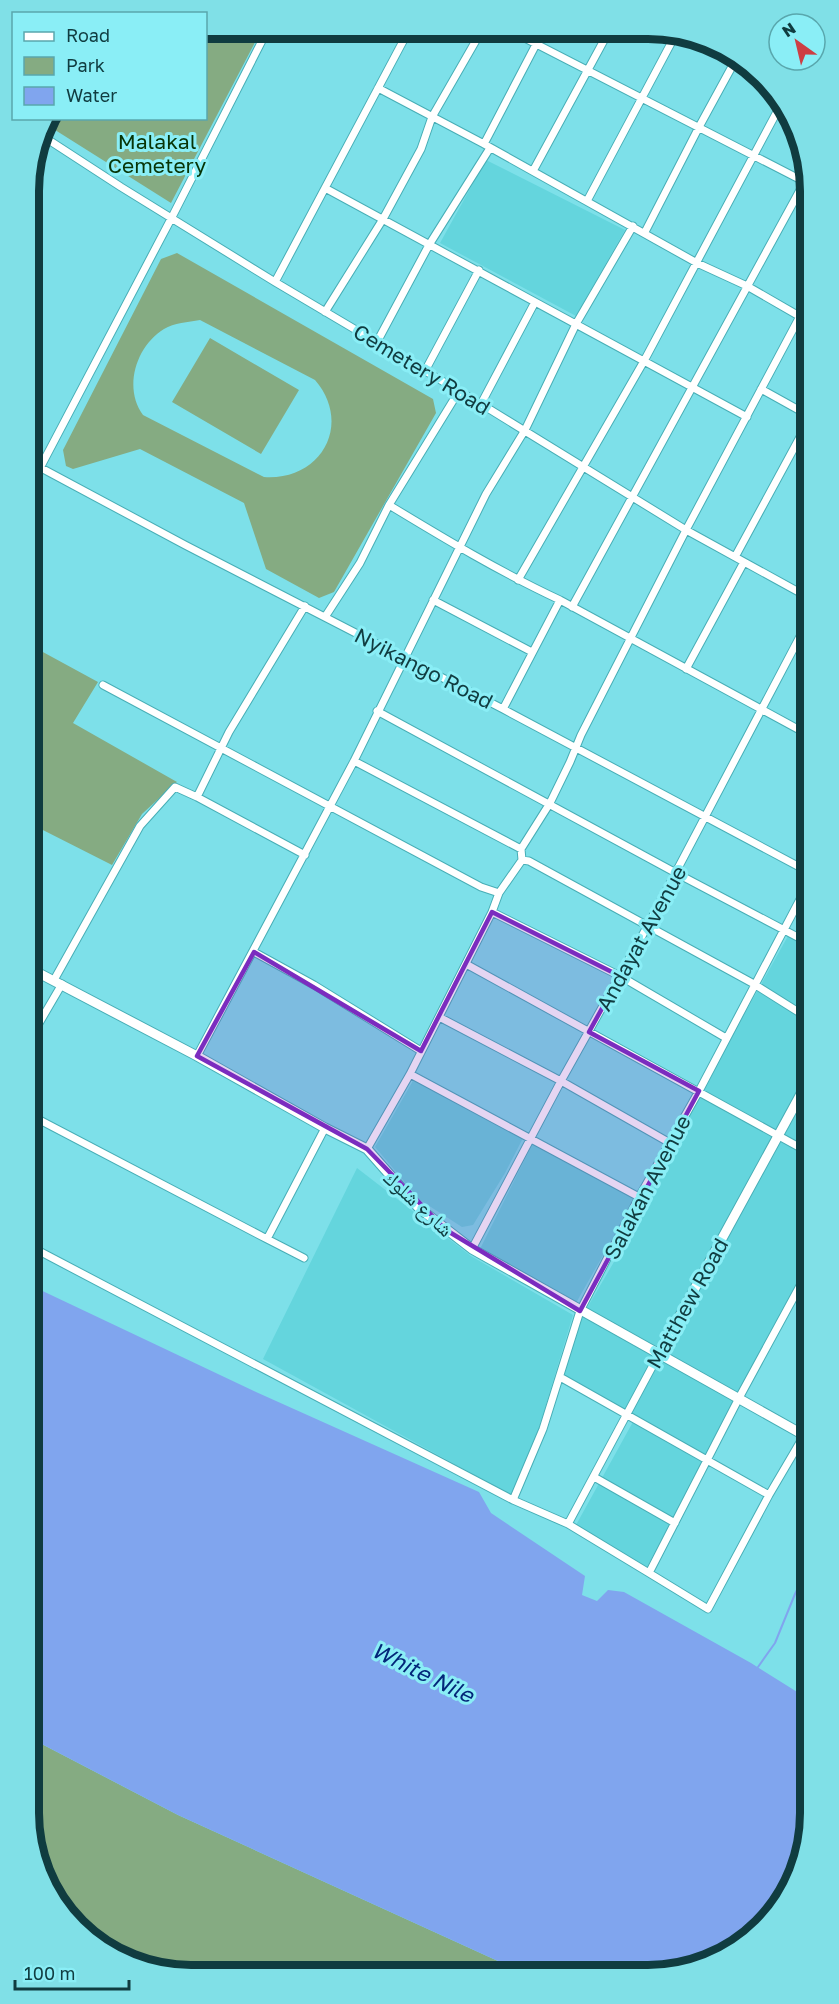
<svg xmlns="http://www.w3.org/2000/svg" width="839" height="2004" viewBox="0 0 839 2004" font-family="'Golos Text','Noto Naskh Arabic',sans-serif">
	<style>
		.built { fill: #64d5dd }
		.green { fill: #85ab82; fill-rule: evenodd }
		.water { fill: #80a5ee }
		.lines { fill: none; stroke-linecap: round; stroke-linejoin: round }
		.stream { stroke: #80a5ee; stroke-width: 2 }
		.street-casing { stroke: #47aeb6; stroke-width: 9 }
		.secondary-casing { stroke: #47aeb6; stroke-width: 11 }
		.street { stroke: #fff; stroke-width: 7 }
		.secondary { stroke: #fff; stroke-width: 9 }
		.marked { fill: #7b2cbf; fill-opacity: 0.2; stroke: #7b2cbf; stroke-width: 4.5; stroke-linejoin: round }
		.labels { text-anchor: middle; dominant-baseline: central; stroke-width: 6; stroke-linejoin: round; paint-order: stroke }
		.park-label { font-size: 21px; fill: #073406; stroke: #8aeef6 }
		.street-label { font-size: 21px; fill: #103c40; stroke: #8aeef6 }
		.water-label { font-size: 22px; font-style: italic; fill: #032779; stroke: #8aeef6 }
		.rim { fill: none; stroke: #103c40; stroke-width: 8 }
	</style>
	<rect width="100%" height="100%" fill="#7de0e9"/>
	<path class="built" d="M 486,160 L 625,230 L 576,316 L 440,243 Z
		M 788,936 L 807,945 L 808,1262 L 647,1567 L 576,1525 L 634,1420 L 561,1378 L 585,1308 L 587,1308 L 635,1226 L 708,1079 Z
		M 414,1079 L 523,1138 L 505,1173 L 473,1225 L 462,1227 L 420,1200 L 375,1147 Z
		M 533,1143 L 636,1197 L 576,1303 L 480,1249 Z
		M 357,1168 L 471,1256 L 573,1315 L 539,1428 L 511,1495 L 263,1359 Z"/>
	<path class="green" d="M 206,29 L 262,29 L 171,203 L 44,123 L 46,118 L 206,118 Z
		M 177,253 L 433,399 L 436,413 L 334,592 L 319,598 L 266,569 L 244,503 L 140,449 L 73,469 L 66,466 L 63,450 L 161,259 ZM 200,320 L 315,380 C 353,424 321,481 264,477 L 143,415 C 123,388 136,346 164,329 C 174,323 188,322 200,320 Z
		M 210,338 L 299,390 L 261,454 L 172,402 Z
		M 30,645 L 98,682 L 73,723 L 177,782 L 142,814 L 112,865 L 31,824 Z
		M 34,1740 L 178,1815 L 520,1971 L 160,1972 L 76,1928 L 34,1855 Z"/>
	<path class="water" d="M 32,1286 L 256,1392 L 479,1492 L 491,1513 L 585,1576 L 582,1595 L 597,1601 L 608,1590 L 624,1592 L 751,1663 L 810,1700 L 810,1823 L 798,1875 L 770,1920 L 690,1970 L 520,1971 L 178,1815 L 34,1740 Z"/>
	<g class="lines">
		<path class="stream" d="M 758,1667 L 775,1643 L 795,1594 L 809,1566"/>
		<g class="street-casing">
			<path id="street" d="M 511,31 L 805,182
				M 378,88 L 484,144 L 697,263 L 747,286 L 806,320
				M 41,135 L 121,187 L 275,282 L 481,404 L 686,530 L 806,596
				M 484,144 L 543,31
				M 533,171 L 609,31
				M 325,188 L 747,417
				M 587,201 L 677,32
				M 645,232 L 699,127 L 735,61
				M 275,282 L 409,30
				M 325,312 L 383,219 L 421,149 L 432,117 L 482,30
				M 377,342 L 429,245 L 490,148
				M 425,371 L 479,270
				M 761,389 L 806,414
				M 481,404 L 535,302
				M 30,462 L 185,545 L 503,709 L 807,871
				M 30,487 L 172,217 L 268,29
				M 389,505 C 445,539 500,572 560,600 L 807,734
				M 735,557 L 806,426
				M 518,580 L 644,361 L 780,106
				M 433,600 L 532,652
				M 572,607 L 805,181
				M 325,617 L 360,563 L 389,505 L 459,391
				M 686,669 L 744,562
				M 103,685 L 481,887 L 499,893
				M 503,709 L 560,600
				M 377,711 L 676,873 L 807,942
				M 354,761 L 521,849
				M 197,797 L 305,855
				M 522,860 L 529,861 L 754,984 L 808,1018
				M 492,912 L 620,976 L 726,1038
				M 254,952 L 314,985 L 421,1051
				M 466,964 L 808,1152
				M 54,980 L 140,826 L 175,787 L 197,797 L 229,732 L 305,606
				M 439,1017 L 561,1081 L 670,1143
				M 31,1037 L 62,984
				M 197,1056 L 354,761 L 486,494 L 525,430 L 576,324 L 633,226
				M 410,1074 L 639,1197
				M 32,1116 L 267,1239
				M 367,1149 L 410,1074 L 492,912 L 499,893 L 522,860 L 521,849 L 550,803 L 570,762 L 581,735 L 686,530 L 806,305
				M 472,1249 L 561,1081 L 647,927 L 806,625
				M 41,1252 L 513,1500 L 568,1524 L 649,1573 L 739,1398 L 808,1271
				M 304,1258 L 267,1239 L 325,1128
				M 797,1292 L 809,1298
				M 560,1377 L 769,1495
				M 594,1477 L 675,1523
				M 513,1500 L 543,1429 L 580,1311 L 639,1197 L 699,1091 L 807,886
				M 568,1524 L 659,1354
				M 649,1573 L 708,1609 L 769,1495 L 809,1427"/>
		</g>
		<g class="secondary-casing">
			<path id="secondary" d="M 31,969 L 197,1056 L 325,1128 L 367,1149 L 419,1208 L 472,1249 L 809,1438
				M 659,1354 L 808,1081"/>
		</g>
		<use href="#street" class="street"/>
		<use href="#secondary" class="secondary"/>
	</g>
	<path class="marked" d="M 492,912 L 620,976 L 589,1032 L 699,1091 L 580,1311 L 446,1230 L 367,1149 L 197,1056 L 254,952 L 421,1051 Z"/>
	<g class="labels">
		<g class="park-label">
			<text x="157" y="141">Malakal<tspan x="157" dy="24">Cemetery</tspan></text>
		</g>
		<g class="street-label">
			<text transform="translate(422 369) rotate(31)">Cemetery Road</text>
			<text transform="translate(424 668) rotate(27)">Nyikango Road</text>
			<text transform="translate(641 938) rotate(-61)">Andayat Avenue</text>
			<text transform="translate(647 1187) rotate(-62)">Salakan Avenue</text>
			<text transform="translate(419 1203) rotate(43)">شارع شلوك</text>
			<text transform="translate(687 1303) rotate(-61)">Matthew Road</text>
		</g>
		<g class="water-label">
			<text transform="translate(423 1672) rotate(26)">White Nile</text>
		</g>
	</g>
	<path d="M0 0H839V2004H0ZM191 39H648A152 152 0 0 1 800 191V1813A152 152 0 0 1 648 1965H191A152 152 0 0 1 39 1813V191A152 152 0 0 1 191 39Z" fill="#80e0e7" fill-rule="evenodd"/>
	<path class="rim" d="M191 39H648A152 152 0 0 1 800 191V1813A152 152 0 0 1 648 1965H191A152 152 0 0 1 39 1813V191A152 152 0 0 1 191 39Z"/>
	<rect x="12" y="12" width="195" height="108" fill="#8aeef6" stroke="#59a7ad" stroke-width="1.5"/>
	<rect x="24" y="32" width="30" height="9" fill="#ffffff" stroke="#59a7ad" stroke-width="1.5"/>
	<text x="66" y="42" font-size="18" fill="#103c40">Road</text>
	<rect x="24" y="57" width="30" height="18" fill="#85ab82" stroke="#59a7ad" stroke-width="1.5"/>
	<text x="66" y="72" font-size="18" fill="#103c40">Park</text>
	<rect x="24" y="87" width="30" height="18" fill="#80a5ee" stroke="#59a7ad" stroke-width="1.5"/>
	<text x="66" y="102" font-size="18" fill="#103c40">Water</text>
	<g transform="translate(797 42) rotate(326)"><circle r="28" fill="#8aeef6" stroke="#59a7ad" stroke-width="1.5"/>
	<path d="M0-4.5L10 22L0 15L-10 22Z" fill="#cd3e43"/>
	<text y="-9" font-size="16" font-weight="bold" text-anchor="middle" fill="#103c40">N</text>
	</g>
	<path d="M15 1980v9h114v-9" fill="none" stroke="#103c40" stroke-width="3"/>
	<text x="24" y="1980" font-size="18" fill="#103c40" stroke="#8aeef6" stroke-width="4.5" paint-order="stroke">100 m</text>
</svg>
